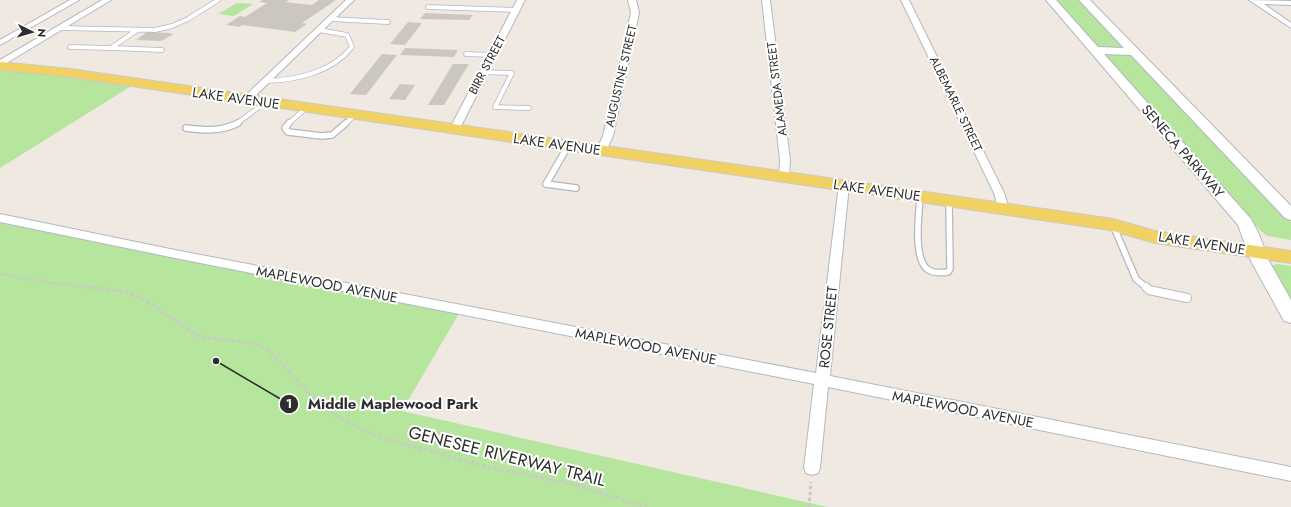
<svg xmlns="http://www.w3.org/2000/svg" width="1291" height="507" viewBox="0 0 1291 507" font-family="Jost,sans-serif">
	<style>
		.green { fill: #b6e59e }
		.building { fill: #cbc7bf }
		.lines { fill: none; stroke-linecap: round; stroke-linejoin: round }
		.lane-far2-casing { stroke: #b4b7c1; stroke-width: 5.5 }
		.lane-far1-casing { stroke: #b4b7c1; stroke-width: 8 }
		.lane-casing { stroke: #b4b7c1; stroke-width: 10 }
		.street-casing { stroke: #b4b7c1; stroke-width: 2 }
		.secondary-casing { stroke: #b4b7c1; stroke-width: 2 }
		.primary-casing { stroke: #c9c9c9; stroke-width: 2 }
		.path-far1 { stroke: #c9c9c9; stroke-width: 2.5; stroke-dasharray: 2.5 2; stroke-linecap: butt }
		.path { stroke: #c9c9c9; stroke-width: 3; stroke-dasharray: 3.5 2.5; stroke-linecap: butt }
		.lane-far2 { stroke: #fff; stroke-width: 4 }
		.lane-far1 { stroke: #fff; stroke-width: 5.5 }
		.lane { stroke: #fff; stroke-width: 8 }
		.street { fill: #fff; fill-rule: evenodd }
		.secondary { fill: #fff; fill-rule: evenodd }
		.primary { fill: #f2d163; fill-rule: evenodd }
		.labels { text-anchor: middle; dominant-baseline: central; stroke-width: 4; stroke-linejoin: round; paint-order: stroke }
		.far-street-label { font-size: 12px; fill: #2e2e2e; stroke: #fff }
		.street-label { font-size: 14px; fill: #2e2e2e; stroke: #fff }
		.near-street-label { font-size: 17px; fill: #2e2e2e; stroke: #fff }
		.leader { fill: none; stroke: #2e2e2e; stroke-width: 1.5 }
		.callout-dot { fill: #2e2e2e; stroke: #fff; stroke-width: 1.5 }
		.mark-label { font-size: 12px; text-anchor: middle; font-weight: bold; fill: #fff }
		.callout-label { font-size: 15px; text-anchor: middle; font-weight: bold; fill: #2e2e2e; stroke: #fff; stroke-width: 4; stroke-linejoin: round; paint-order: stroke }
	</style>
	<rect width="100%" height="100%" fill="#efe9e1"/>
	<path class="green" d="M 1056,0 L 1080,0 L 1291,222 L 1291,240 L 1267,236 L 1261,231 Z
		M 237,3 L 253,4 L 234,16 L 218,14 Z
		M 0,66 L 136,83 L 0,168 Z
		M 0,218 L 461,310 L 402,411 L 828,507 L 0,507 Z
		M 1278,264 L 1291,266 L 1291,300 L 1272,265 Z"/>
	<path class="building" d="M 262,0 L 289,0 L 285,2 L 312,5 L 319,0 L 336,0 L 302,23 L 307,24 L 295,32 L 242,25 L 240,27 L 226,25 L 240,16 L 245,17 L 267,3 L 259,2 Z
		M 425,13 L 473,15 L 469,20 L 420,19 Z
		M 408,22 L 422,23 L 405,45 L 390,44 Z
		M 147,32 L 171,33 L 170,34 L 174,34 L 161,41 L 136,40 Z
		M 405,48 L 458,50 L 454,57 L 400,55 Z
		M 382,54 L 397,55 L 366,95 L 350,94 Z
		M 453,64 L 469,64 L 444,105 L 428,105 Z
		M 400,84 L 415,85 L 405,100 L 389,99 Z"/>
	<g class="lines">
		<g class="lane-far2-casing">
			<path id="lane-far2" d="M 428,7 L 516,10
				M 330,19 L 388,22
				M 61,28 L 155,30 L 172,26 L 188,19 L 218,0
				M 137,30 L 111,48 L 162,50
				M 70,47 L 111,48
				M 466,54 L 492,55
				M 483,72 L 512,73 L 495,107 L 529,108
				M 267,81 C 297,80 332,72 352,47 L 347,35 L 319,30
				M 236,124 L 266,102
				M 288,124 L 306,108
				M 345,124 L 355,115"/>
		</g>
		<g class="lane-far1-casing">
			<path id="lane-far1" d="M 289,123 L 285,128 L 288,132 L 322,136 L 332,135 L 346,123
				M 186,128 C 205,130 221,132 238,123
				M 568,146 L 546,184 L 576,188
				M 920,197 C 919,214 913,257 927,269 C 932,273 941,273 948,272 L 950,269 L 949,201
				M 1113,225 L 1136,279 L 1147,288"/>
		</g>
		<g class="lane-casing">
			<path id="lane" d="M 1146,287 L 1149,290 L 1187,298"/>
		</g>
		<g class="street-casing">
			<path id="street" d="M 70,0 L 79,0 L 0,45 L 0,40 Z
				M 102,0 L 111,0 L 0,67 L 0,60 Z
				M 346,0 L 354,0 L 250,101 L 244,101 L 242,99 L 244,97 Z
				M 517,0 L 525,0 L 459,130 L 454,133 L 451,132 L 449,130 Z
				M 628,0 L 636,0 L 639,13 L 613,136 L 606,151 L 601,154 L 596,151 L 603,136 L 631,13 Z
				M 762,0 L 770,0 L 790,160 L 789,177 L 784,180 L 779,177 L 780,160 Z
				M 901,0 L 909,0 L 1004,193 L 1009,209 L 1007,211 L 999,211 L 994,193 Z
				M 1249,0 L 1291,1 L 1291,5 L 1264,4 L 1291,23 L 1291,28 Z
				M 844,182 L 849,185 L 830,376 L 1291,467 L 1291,481 L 828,387 L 820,468 L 818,473 L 812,475 L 806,473 L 804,468 L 814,384 L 175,258 L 0,222 L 0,214 L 175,250 L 816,373 L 839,185 Z"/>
		</g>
		<g class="secondary-casing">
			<path id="secondary" d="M 1046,0 L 1056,0 L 1098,47 L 1124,48 L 1079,0 L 1090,0 L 1291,206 L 1291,220 L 1285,218 L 1131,55 L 1104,54 L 1251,219 L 1258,232 L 1269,261 L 1291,300 L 1291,323 L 1284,321 L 1251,261 L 1238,225 Z"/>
		</g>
		<g class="primary-casing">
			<path id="primary" d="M 0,62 L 70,69 L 1113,219 L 1155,231 L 1291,251 L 1291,263 L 1155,243 L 1110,230 L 70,77 L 0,70 Z"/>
		</g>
		<path class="path-far1" d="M 0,274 L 52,283 L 97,288"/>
		<path class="path" d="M 89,287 L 127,292 L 140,297 L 200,337 L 245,342 L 261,346 L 273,355 L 321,406 L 363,431 L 386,439 L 488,467 L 572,484 L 647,507
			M 809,507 L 811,482"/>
		<use href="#lane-far2" class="lane-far2"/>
		<use href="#lane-far1" class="lane-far1"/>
		<use href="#lane" class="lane"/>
		<use href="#street" class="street"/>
		<use href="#secondary" class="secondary"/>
		<use href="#primary" class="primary"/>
	</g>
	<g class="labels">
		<g class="far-street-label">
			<text transform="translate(487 65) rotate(-62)">BIRR STREET</text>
			<text transform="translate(621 76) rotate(-77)">AUGUSTINE STREET</text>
			<text transform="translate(777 89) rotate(-97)">ALAMEDA STREET</text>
			<text transform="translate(956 104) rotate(64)">ALBEMARLE STREET</text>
		</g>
		<g class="street-label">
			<text transform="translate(236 98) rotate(8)">LAKE AVENUE</text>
			<text transform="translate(557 144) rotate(8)">LAKE AVENUE</text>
			<text transform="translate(1183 151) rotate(49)">SENECA PARKWAY</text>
			<text transform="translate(877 190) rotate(8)">LAKE AVENUE</text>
			<text transform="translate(1202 243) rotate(9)">LAKE AVENUE</text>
			<text transform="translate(327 284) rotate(11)">MAPLEWOOD AVENUE</text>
			<text transform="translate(828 327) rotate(-84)">ROSE STREET</text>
			<text transform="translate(646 346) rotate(11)">MAPLEWOOD AVENUE</text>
			<text transform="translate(963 409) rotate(11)">MAPLEWOOD AVENUE</text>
		</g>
		<g class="near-street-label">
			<text transform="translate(507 456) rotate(14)">GENESEE RIVERWAY TRAIL</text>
		</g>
	</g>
	<path class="leader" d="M216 361L289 404"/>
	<g class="callout-dot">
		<circle cx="216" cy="361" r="4"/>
		<circle cx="289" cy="404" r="10"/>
	</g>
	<g class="mark-label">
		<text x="289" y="408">1</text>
	</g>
	<g class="callout-label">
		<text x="393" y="409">Middle Maplewood Park</text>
	</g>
	<g transform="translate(32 32) rotate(95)" stroke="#ffffff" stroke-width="3" paint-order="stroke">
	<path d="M0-3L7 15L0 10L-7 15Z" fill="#2e2e2e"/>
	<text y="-6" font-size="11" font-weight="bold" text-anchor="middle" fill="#2e2e2e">N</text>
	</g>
</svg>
